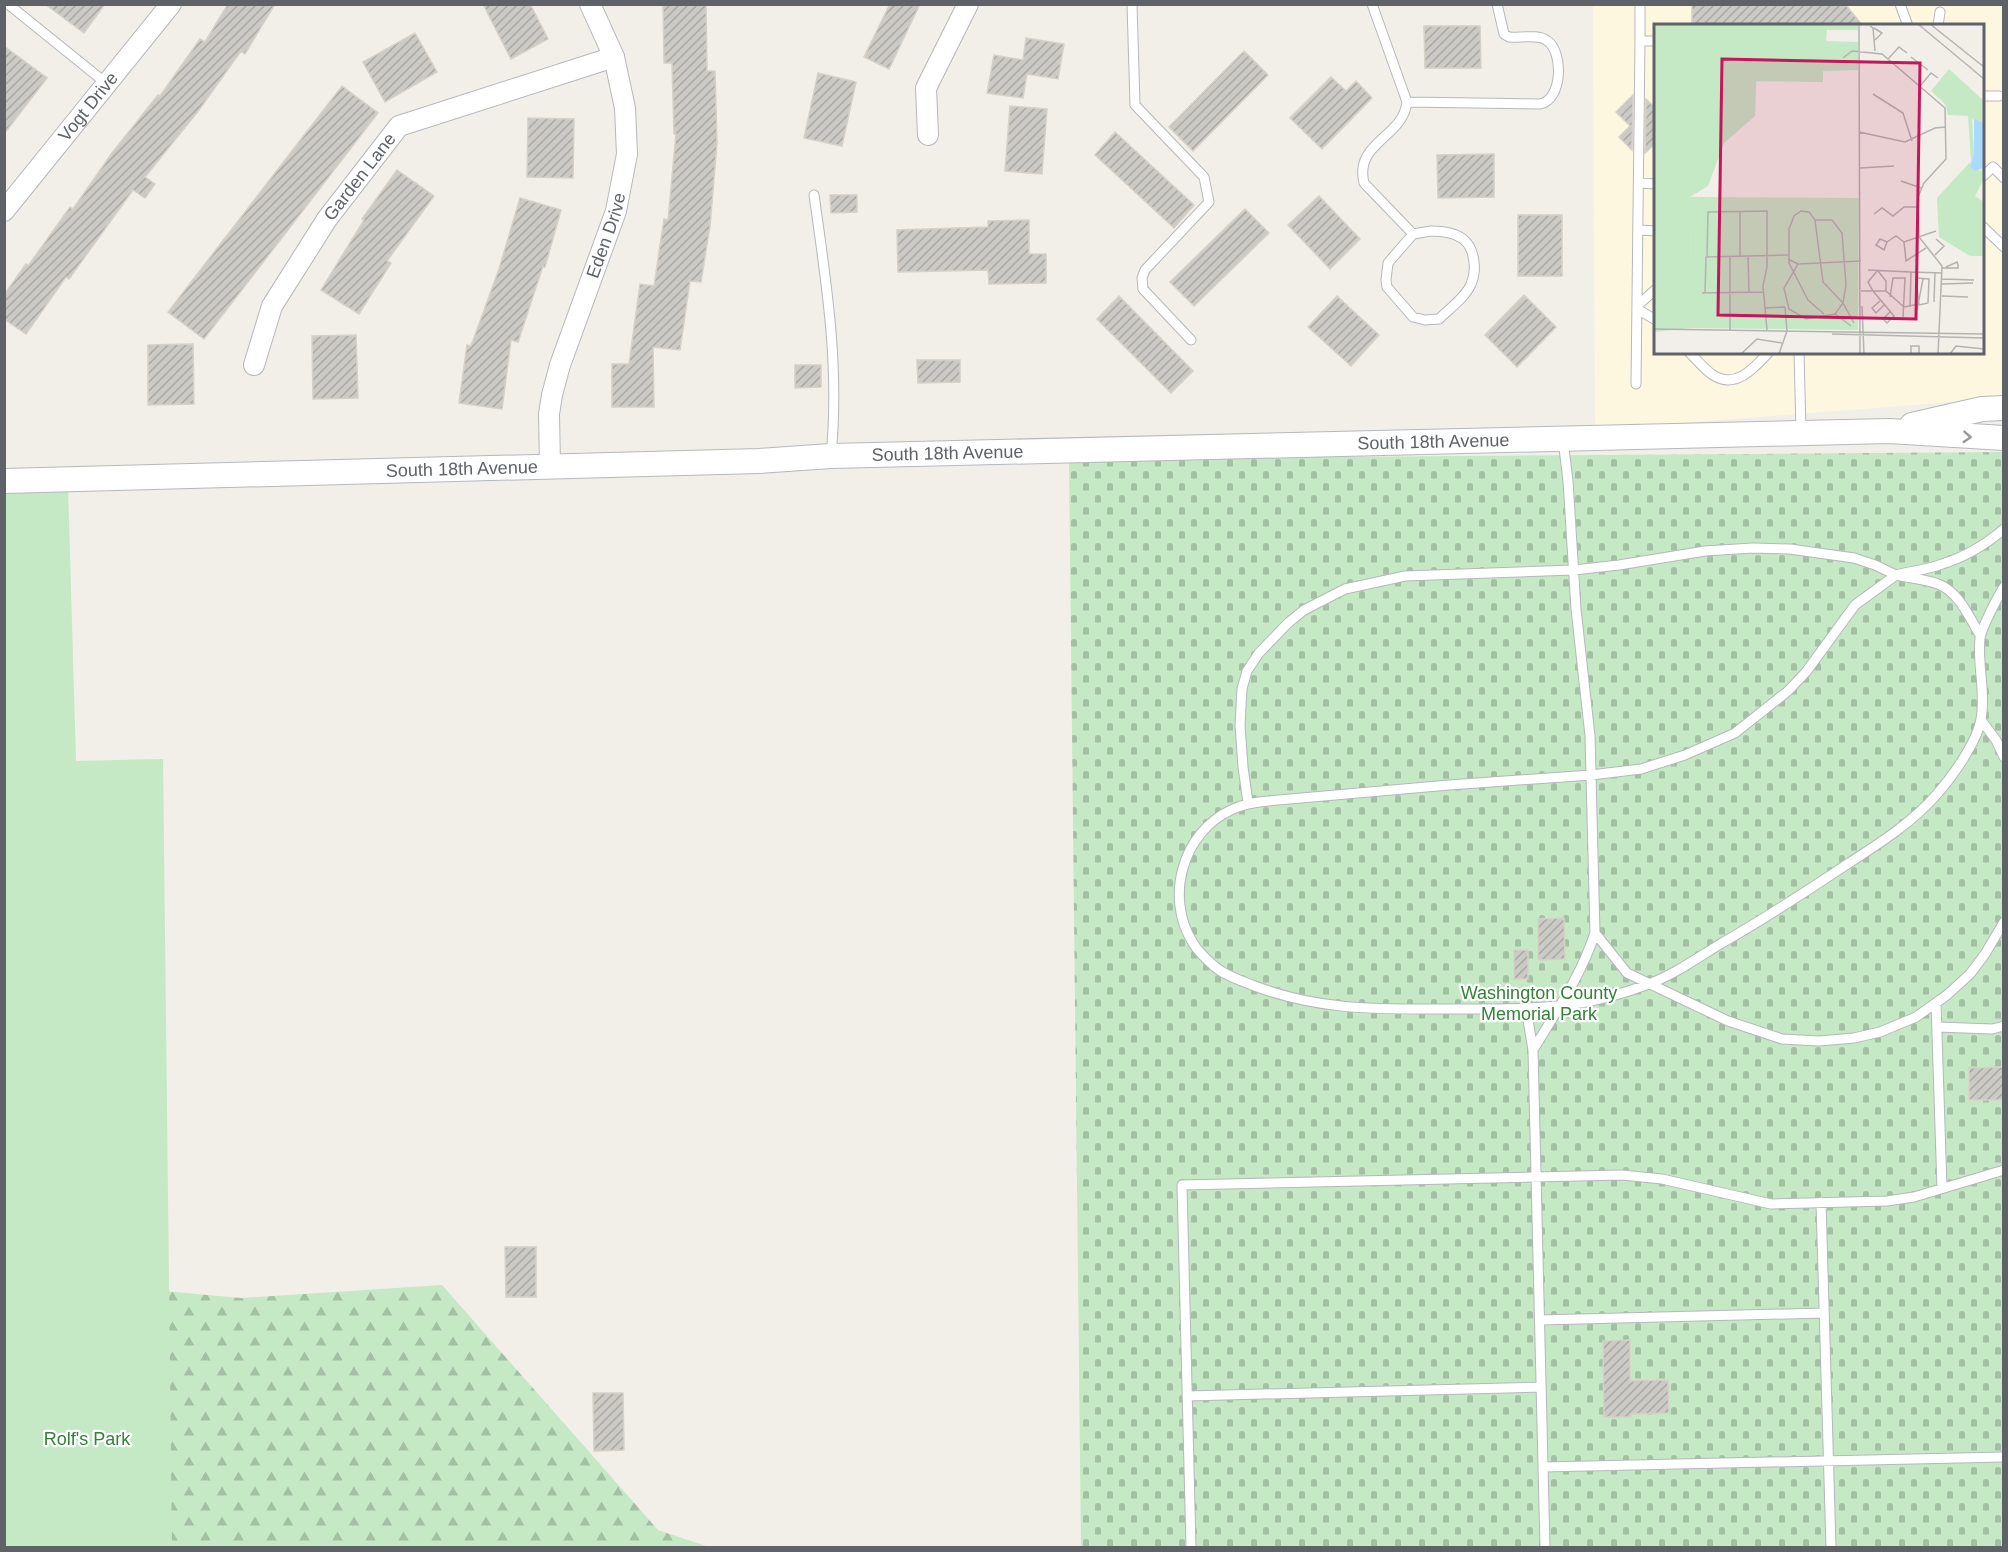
<svg xmlns="http://www.w3.org/2000/svg" width="2008" height="1552" viewBox="0 0 2008 1552" font-family="Arial,sans-serif">
	<style>
		.commercial { fill: #fef7e0; fill-rule: evenodd }
		.forest { fill: url(#forest-firs) }
		.cemetery { fill: url(#cemetery-stones) }
		.park { fill: #c5e8c5 }
		.building { fill: url(#building-hatch); stroke: #d6d1c6; stroke-width: 1.5 }
		.lines { fill: none; stroke-linecap: round; stroke-linejoin: round }
		.service-casing { stroke: #b5b8bc; stroke-width: 11 }
		.minor-casing { stroke: #b5b8bc; stroke-width: 22 }
		.tertiary-casing { stroke: #b5b8bc; stroke-width: 26 }
		.service { stroke: #fff; stroke-width: 9 }
		.minor { stroke: #fff; stroke-width: 20 }
		.tertiary { stroke: #fff; stroke-width: 24 }
		.oneway { stroke: #979a9d }
		.labels { text-anchor: middle; dominant-baseline: central; stroke-width: 4.5; stroke-linejoin: round; paint-order: stroke }
		.street-label { font-size: 18px; fill: #5f6368; stroke: #fff }
		.park-label { font-size: 18px; fill: #348238; stroke: #fff }
		.inset-road { fill: none; stroke: #b3b3b1; stroke-width: 1.5 }
		.view { fill: #c2185b; fill-opacity: 0.15; stroke: #c2185b; stroke-width: 3 }
		.inset-edge { fill: none; stroke: #5f6368; stroke-width: 3 }
	</style>
	<defs>
		<pattern id="forest-firs" width="22" height="20" patternUnits="userSpaceOnUse" patternTransform="scale(1.5)"><rect width="22" height="20" fill="#c5e8c5"/><path d="M5 1l3.5 6h-7zM16 11l3.5 6h-7z" fill="#a3c0a4"/></pattern>
		<pattern id="cemetery-stones" width="16" height="16" patternUnits="userSpaceOnUse" patternTransform="scale(1.5)"><rect width="16" height="16" fill="#c5e8c5"/><path d="M2 7V4a2 2 0 0 1 4 0v3zM10 15v-3a2 2 0 0 1 4 0v3z" fill="#a3c0a4"/></pattern>
		<pattern id="building-hatch" width="6" height="6" patternUnits="userSpaceOnUse" patternTransform="scale(1.5)"><rect width="6" height="6" fill="#cccac5"/><path d="M-1 1l2-2M0 6l6-6M5 7l2-2" fill="none" stroke="#a9a8a4"/></pattern>
	</defs>
	<rect width="100%" height="100%" fill="#f1efe8"/>
	<path class="commercial" d="M 1593,5 L 2003,5 L 2003,398 L 1655,425 L 1595,426 ZM 1656,26 L 1982,26 L 1982,352 L 1656,352 Z"/>
	<path class="forest" d="M 9,1277 L 241,1298 L 442,1285 L 658,1530 L 709,1547 L 6,1548 Z"/>
	<path class="cemetery" d="M 2003,452 L 2003,1547 L 1081,1547 L 1069,459 Z"/>
	<path class="park" d="M 68,486 L 76,761 L 163,759 L 172,1547 L 5,1547 L 4,488 Z"/>
	<path class="building" d="M 45,4 L 105,4 L 84,33 Z
		M 228,4 L 275,4 L 245,54 L 241,51 L 199,110 L 145,177 L 155,184 L 145,198 L 133,190 L 69,279 L 66,277 L 26,334 L 4,319 L 4,295 L 26,264 L 28,266 L 70,207 L 73,209 L 112,153 L 158,95 L 160,96 L 200,39 L 205,42 Z
		M 483,4 L 530,4 L 548,39 L 511,59 Z
		M 706,4 L 707,71 L 715,71 L 717,143 L 710,226 L 701,282 L 690,281 L 680,350 L 653,347 L 654,407 L 612,407 L 612,364 L 629,364 L 640,284 L 654,286 L 664,219 L 668,220 L 676,134 L 674,134 L 672,63 L 664,63 L 663,5 Z
		M 890,4 L 920,4 L 889,69 L 864,57 Z
		M 1692,4 L 1845,4 L 1863,26 L 1692,26 Z
		M 1424,26 L 1480,26 L 1481,68 L 1425,68 Z
		M 415,33 L 437,72 L 385,102 L 363,62 Z
		M 1026,38 L 1064,44 L 1058,79 L 1027,74 L 1023,98 L 987,93 L 994,55 L 1023,60 Z
		M 4,46 L 47,78 L 4,134 Z
		M 1244,51 L 1268,75 L 1193,151 L 1169,127 Z
		M 818,73 L 856,82 L 842,146 L 804,138 Z
		M 1331,77 L 1346,91 L 1356,81 L 1372,98 L 1322,149 L 1290,118 Z
		M 342,86 L 378,113 L 204,339 L 168,312 Z
		M 1633,95 L 1632,150 L 1619,137 L 1630,126 L 1616,112 Z
		M 1646,99 L 1656,109 L 1656,143 L 1645,153 Z
		M 1010,106 L 1047,109 L 1042,174 L 1005,171 Z
		M 528,118 L 574,119 L 573,178 L 527,177 Z
		M 1115,132 L 1194,205 L 1174,228 L 1095,155 Z
		M 1494,154 L 1494,197 L 1438,198 L 1437,155 Z
		M 397,170 L 434,196 L 387,261 L 391,263 L 359,314 L 321,290 L 364,220 L 362,219 Z
		M 830,195 L 857,195 L 857,212 L 831,213 Z
		M 1319,196 L 1360,239 L 1330,269 L 1288,225 Z
		M 520,198 L 561,210 L 545,267 L 543,266 L 518,342 L 511,340 L 502,409 L 459,403 L 467,345 L 471,346 L 499,269 Z
		M 1245,209 L 1269,233 L 1194,306 L 1170,282 Z
		M 1518,215 L 1562,215 L 1562,276 L 1518,276 Z
		M 1029,220 L 1029,254 L 1046,254 L 1046,283 L 989,284 L 988,270 L 898,272 L 897,230 L 988,227 L 988,221 Z
		M 1524,295 L 1556,327 L 1517,367 L 1485,335 Z
		M 1119,296 L 1193,371 L 1171,393 L 1097,319 Z
		M 1337,296 L 1379,335 L 1351,366 L 1308,327 Z
		M 356,335 L 358,398 L 313,399 L 312,336 Z
		M 193,344 L 194,404 L 148,405 L 148,345 Z
		M 917,360 L 960,360 L 960,382 L 918,383 Z
		M 795,365 L 821,365 L 821,387 L 795,388 Z
		M 1564,918 L 1565,959 L 1538,960 L 1538,919 Z
		M 1514,950 L 1528,950 L 1528,979 L 1514,979 Z
		M 2004,1067 L 2004,1100 L 1969,1100 L 1969,1068 Z
		M 505,1247 L 536,1247 L 536,1297 L 506,1297 Z
		M 1630,1340 L 1630,1381 L 1668,1380 L 1669,1413 L 1631,1414 L 1631,1417 L 1604,1417 L 1603,1341 Z
		M 593,1393 L 623,1393 L 624,1450 L 594,1451 Z"/>
	<g class="lines">
		<g class="service-casing">
			<path id="service" d="M 8,4 L 107,84
				M 1132,4 L 1135,105 L 1204,177 L 1209,202 L 1145,270 L 1142,278 L 1143,289 L 1191,340
				M 1372,4 L 1407,102 C 1403,138 1354,142 1364,183 L 1413,234
				M 1640,4 L 1640,41 L 1656,41
				M 1900,4 L 1908,26
				M 1938,26 L 1940,12
				M 1982,96 L 1999,96
				M 1407,102 L 1540,104 C 1563,100 1564,50 1546,40 C 1538,34 1519,38 1509,37 L 1504,34 L 1497,4
				M 1982,177 L 1993,167 L 2004,178
				M 1639,183 L 1656,184
				M 814,195 C 826,280 840,368 831,455
				M 1982,226 L 2004,247
				M 1639,230 L 1656,231
				M 1431,231 C 1442,231 1454,232 1463,239 C 1475,248 1477,271 1471,284 C 1466,297 1449,309 1439,319 L 1425,320 L 1413,317 L 1387,287 L 1386,280 L 1388,263 L 1413,234 Z
				M 1637,306 L 1656,289
				M 1637,309 L 1656,320
				M 1689,352 C 1697,360 1705,370 1713,375 C 1736,390 1755,367 1769,352
				M 1799,352 L 1801,431
				M 1636,384 L 1640,41
				M 1980,635 C 1969,617 1959,592 1938,584 C 1925,579 1909,578 1896,575 L 1855,605 L 1806,672 L 1788,691 L 1735,733 L 1685,755 L 1641,769 L 1591,775 L 1449,785 L 1268,801 C 1255,802 1243,804 1231,810 C 1183,832 1164,897 1193,943 C 1198,952 1206,959 1214,966 C 1224,975 1239,980 1252,985 C 1319,1011 1379,1009 1449,1009 C 1495,1009 1541,1010 1586,1002 C 1607,998 1627,992 1646,985 C 1674,975 1697,958 1722,943 C 1766,918 1807,891 1849,863 C 1880,843 1913,822 1937,794 C 1953,776 1977,742 1981,719 C 1986,692 1977,664 1980,638 C 1982,627 1997,598 2004,587
				M 1981,720 L 1996,740 L 2004,757
				M 1248,803 L 1243,767 L 1240,725 L 1242,689 L 1247,671 L 1259,653 L 1288,623 L 1304,610 L 1345,589 L 1405,576 L 1574,570 L 1619,565 L 1705,551 L 1753,548 L 1790,549 L 1854,558 L 1875,565 L 1896,575 C 1911,571 1927,570 1942,564 C 1965,557 1985,545 2004,529
				M 1595,933 L 1627,973 L 1728,1021 L 1782,1039 L 1819,1041 L 1854,1038 L 1880,1032 L 1916,1017 L 1947,995 L 1970,974 L 1985,954 L 2004,922
				M 1936,1003 L 1942,1188
				M 1526,1008 L 1533,1050 L 1545,1548
				M 1937,1027 L 1992,1029 L 2004,1026
				M 1533,1050 C 1557,1010 1580,978 1595,933 L 1590,736 L 1576,609 L 1568,481 L 1563,440
				M 1821,1202 L 1831,1548
				M 1540,1320 L 1824,1313
				M 1187,1396 L 1541,1387
				M 1543,1467 L 2004,1457
				M 1191,1548 L 1182,1185 L 1622,1175 L 1662,1179 L 1771,1204 L 1887,1201 L 1914,1197 L 2004,1170"/>
		</g>
		<g class="minor-casing">
			<g id="minor">
				<path d="M 928,135 L 926,88 L 968,4"/>
				<path id="s1" d="M 4,211 L 171,4"/>
				<path id="s2" d="M 254,365 L 272,306 L 327,219 L 399,126 L 614,57"/>
				<path id="s3" d="M 550,466 L 549,414 L 552,395 L 560,365 L 616,211 L 627,154 L 625,108 L 614,57 L 590,4"/>
			</g>
		</g>
		<g class="tertiary-casing">
			<g id="tertiary">
				<path d="M 1912,425 L 1982,409 L 2004,408"/>
				<path id="s4" d="M 4,481 L 759,461 L 831,456 L 1889,431 L 2004,438"/>
			</g>
		</g>
		<use href="#service" class="service"/>
		<use href="#minor" class="minor"/>
		<use href="#tertiary" class="tertiary"/>
	</g>
	<defs><path id="oneway-chevron" d="M-2-3.5L2.5 0L-2 3.5" fill="none" stroke-width="1.6" stroke-linecap="round" stroke-linejoin="round" transform="scale(1.5)"/></defs>
	<use class="oneway" href="#oneway-chevron" transform="translate(1967 437) rotate(4)"/>
	<g class="labels">
		<g class="street-label">
			<text stroke="none"><textPath href="#s1" startOffset="134">Vogt Drive</textPath></text>
			<text stroke="none"><textPath href="#s2" startOffset="218">Garden Lane</textPath></text>
			<text stroke="none"><textPath href="#s3" startOffset="240">Eden Drive</textPath></text>
			<text stroke="none"><textPath href="#s4" startOffset="1430">South 18th Avenue</textPath></text>
			<text stroke="none"><textPath href="#s4" startOffset="944">South 18th Avenue</textPath></text>
			<text stroke="none"><textPath href="#s4" startOffset="458">South 18th Avenue</textPath></text>
		</g>
		<g class="park-label">
			<text x="1539" y="993">Washington County<tspan x="1539" dy="21">Memorial Park</tspan></text>
			<text x="87" y="1439">Rolf's Park</text>
		</g>
	</g>
	<g transform="translate(1654 24)">
		<rect width="330" height="330" fill="#f1efe8"/>
		<path d="M 0,0 L 103,37 L 101,92 L 70,119 L 54,162 L 36,173 L 37,304 L 0,308 Z" fill="#c5e8c5"/>
		<path d="M 36,173 L 205,174 L 204,306 L 37,304 Z" fill="#c5e8c5"/>
		<path d="M 0,0 L 204,0 L 204,6 L 173,6 L 172,17 L 204,18 L 204,46 L 169,47 L 169,58 L 16,56 L 14,172 L 36,173 L 37,304 L 0,304 ZM 295,45 L 330,77 L 330,99 L 318,95 L 320,128 L 316,140 L 326,147 L 330,144 L 330,155 L 321,172 L 330,178 L 330,232 L 316,232 L 285,213 L 283,174 L 317,137 L 314,92 L 294,91 L 291,80 L 277,67 Z" fill="#c5e8c5"/>
		<path d="M 320,95 L 330,99 L 330,144 L 321,147 L 316,143 L 320,128 Z" fill="#aadaff"/>
		<path class="inset-road" d="M 205,0 L 206,330M 264,0 L 330,55M 276,0 L 330,43M 216,2 L 219,4 L 221,27M 220,4 L 228,9 L 221,16M 257,33 L 274,46M 189,34 L 198,27 L 228,30 L 291,84 L 292,135 L 270,159 L 264,173 L 265,213 L 288,242 L 284,330M 234,35 L 245,23 L 253,29M 266,62 L 277,49 L 284,54M 219,70 L 249,89 L 258,117M 205,108 L 251,118 L 281,104 L 292,103M 206,144 L 240,142M 247,157 L 267,164M 86,187 L 86,232M 220,190 L 228,184 L 239,192 L 250,183 L 265,183M 161,196 L 178,196 L 188,209 L 192,261 L 189,279 L 200,299M 233,218 L 230,226 L 222,221 L 226,215 L 233,218 L 242,212 L 250,218 L 282,207M 250,218 L 252,237 L 272,224M 281,231 L 290,222 L 282,215M 53,232 L 54,188 L 113,187 L 113,243 L 109,262 L 113,306M 76,232 L 76,306M 94,232 L 95,268M 134,235 L 144,240 L 207,237M 144,240 L 130,264 L 135,285 L 152,295 L 181,290 L 197,302M 288,244 L 304,244 L 304,241 L 303,238 L 292,243M 214,246 L 257,248M 223,247 L 214,258 L 219,267 L 232,267 L 250,283 L 265,280 L 262,254 L 275,255 L 274,279 L 265,281M 224,247 L 232,257 L 232,267M 288,255 L 320,256M 288,260 L 319,259M 207,267 L 219,267 L 240,292 L 233,299 L 229,295 L 236,288M 48,269 L 109,268M 51,269 L 52,233 L 134,231M 288,272 L 314,273M 236,273 L 239,254 L 251,254 L 249,293M 226,277 L 218,284 L 222,289 L 230,281M 280,278 L 281,248M 208,282 L 210,330M 256,283 L 257,248 L 288,249M 110,284 L 131,283M 263,286 L 269,255M 170,290 L 154,276 L 135,239 L 135,205 L 140,192 L 147,187 L 155,188 L 161,196 L 169,258 L 189,279 L 181,290M 0,305 L 330,310M 178,310 L 330,314M 87,330 L 103,315 L 128,319M 125,330 L 133,307 L 131,283M 257,330 L 257,322 L 265,322 L 265,330M 296,330 L 302,322 L 330,325"/>
		<path class="view" d="M 68,35 L 266,39 L 262,295 L 64,291 Z"/>
		<rect width="330" height="330" class="inset-edge"/>
	</g>
	<rect width="2008" height="1552" fill="none" stroke="#5f6368" stroke-width="12"/>
</svg>
